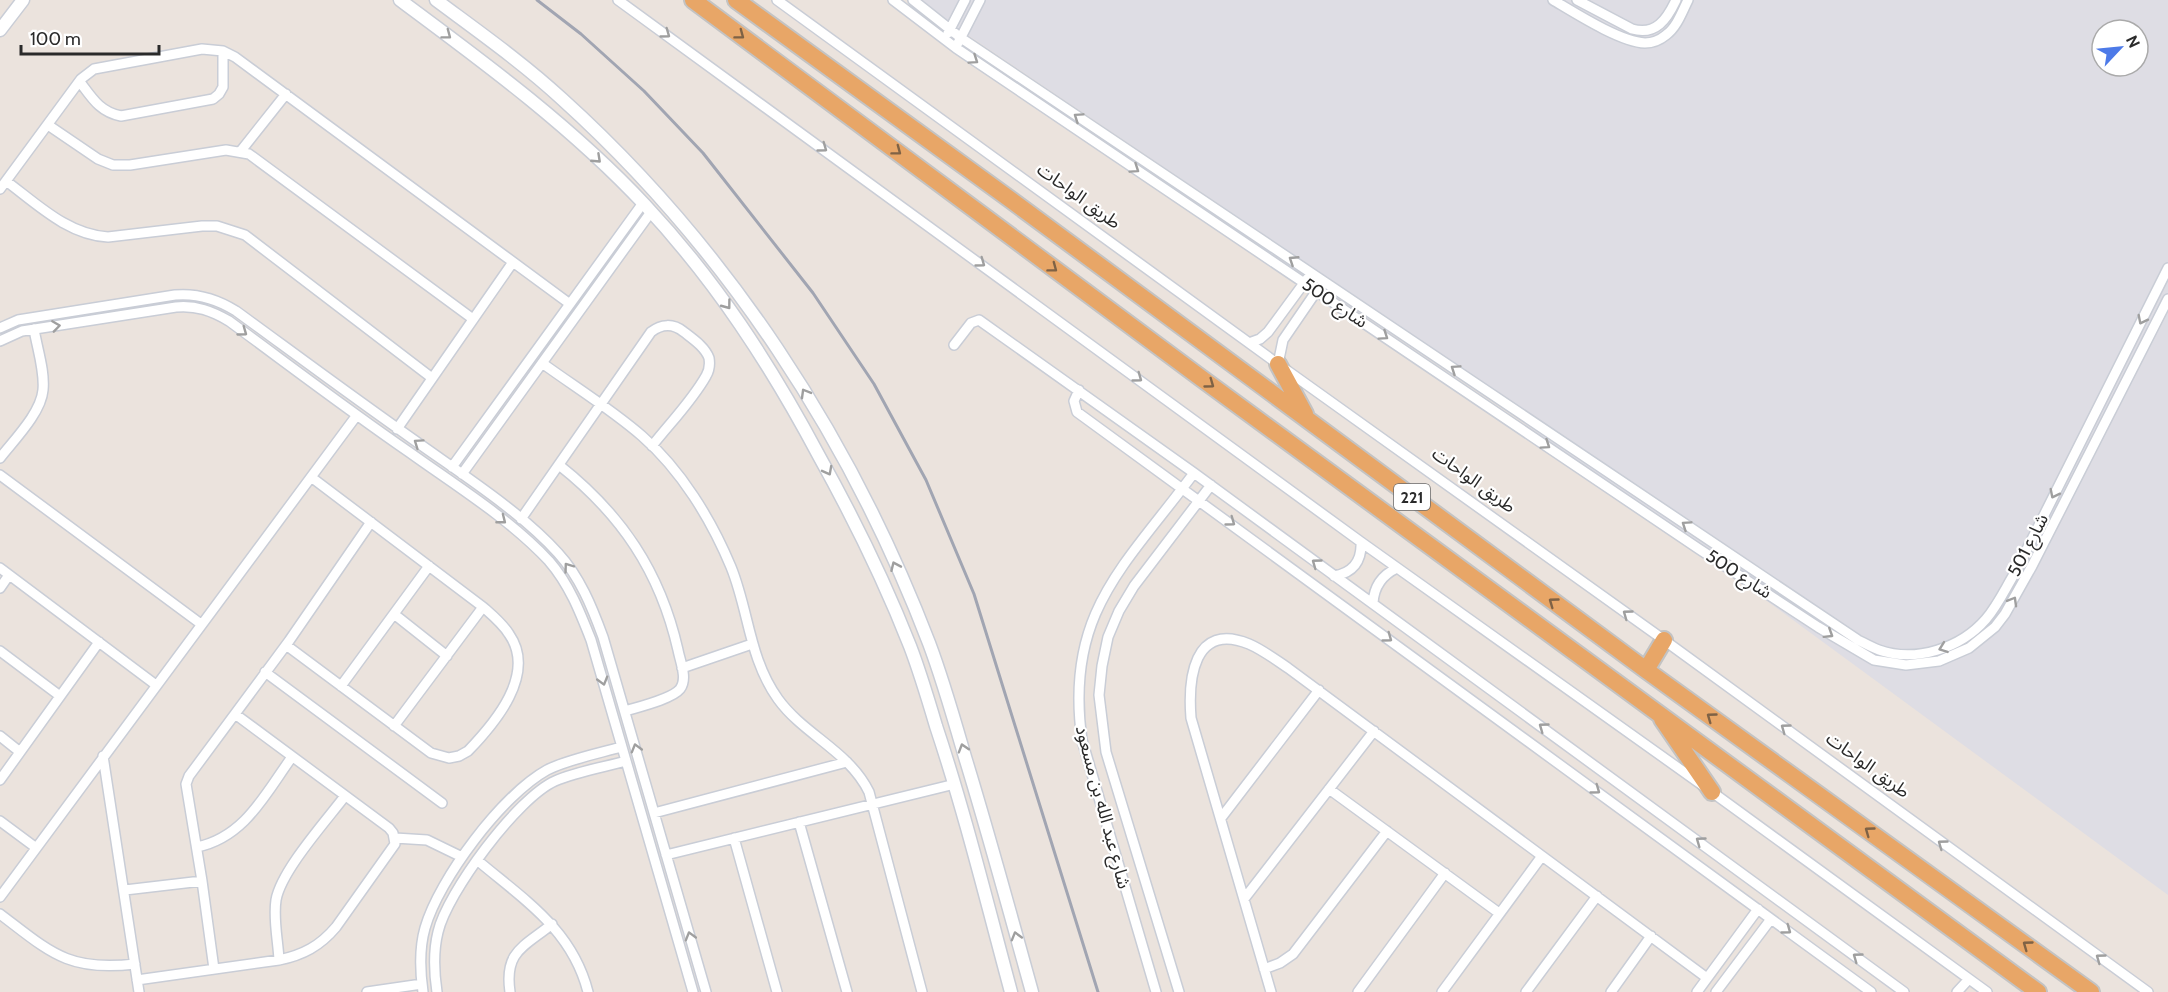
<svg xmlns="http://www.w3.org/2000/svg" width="2168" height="992" viewBox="0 0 2168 992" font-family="Cabin,'Noto Sans Arabic',sans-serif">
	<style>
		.industrial { fill: #dedde4; fill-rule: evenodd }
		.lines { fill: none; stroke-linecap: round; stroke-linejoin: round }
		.minor-casing { stroke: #c9cdd6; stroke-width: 12 }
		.tertiary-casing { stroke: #c9cdd6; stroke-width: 15 }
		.trunk-casing { stroke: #c3c3c3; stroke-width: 20 }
		.minor { stroke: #fff; stroke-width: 9 }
		.tertiary { stroke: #fff; stroke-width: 12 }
		.trunk { stroke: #e8a667; stroke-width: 16 }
		.rail { stroke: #a1a5b2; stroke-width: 3 }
		.oneway { stroke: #9f9f9f }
		.oneway2 { stroke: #7f6245 }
		.labels { text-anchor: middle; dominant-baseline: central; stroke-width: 4.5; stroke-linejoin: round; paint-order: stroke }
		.shield { fill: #fff; stroke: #6a6a6a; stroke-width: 1.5 }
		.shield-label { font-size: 16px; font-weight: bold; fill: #2a2a2a }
		.street-label { font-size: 18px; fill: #2a2a2a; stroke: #fff }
	</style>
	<rect width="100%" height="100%" fill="#ebe3dd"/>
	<path class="industrial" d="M 916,0 L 2168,0 L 2168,895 L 1310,266 ZM 2102,30 L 2138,30 L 2138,66 L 2102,66 Z"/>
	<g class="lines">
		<g class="minor-casing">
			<path id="minor" d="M 618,0 L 1361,542 L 1712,792 L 1987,992
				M 777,0 L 1278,364 L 1664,640 L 2148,992
				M 893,0 L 956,48 L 1239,239 L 1699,549 L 1818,627 L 1874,660 L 1906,665 L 1939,661 L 1969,648 L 1995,627 L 2005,614 L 2032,566 L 2168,299
				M 913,0 L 961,38 L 1858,640 C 1864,643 1871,647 1879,650 C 1916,663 1961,648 1986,619 C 1998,605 2006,587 2016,571 L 2168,268
				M 1553,0 C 1575,13 1620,42 1645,43 C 1652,43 1660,40 1666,35 C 1677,27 1682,12 1688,0
				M 1577,0 L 1632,29 C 1656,36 1667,19 1676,0
				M 948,33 L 965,0
				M 958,43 L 980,0
				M 80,82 C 92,98 100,112 121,116 L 213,99 L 219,94 L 223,87 L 223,51
				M 48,125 L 98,159 L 113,165 L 130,165 L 226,150 L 249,154 L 473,319
				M 240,152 L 286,94
				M 6,181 C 37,204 68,235 108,237 L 202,226 L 217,226 L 245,235 L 432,378
				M 0,189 L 81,79 L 94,69 L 202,49 L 223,51 L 235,57 L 570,304
				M 0,328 L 18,320 L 175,295 C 198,293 217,299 236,311 C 295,354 354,398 414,440 C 460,473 520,511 558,553 C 580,577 592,607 603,637 L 706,992
				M 0,341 L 22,331 L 176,307 C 196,305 212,311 229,321 C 289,365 348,410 409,452 C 455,485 510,519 549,561 C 569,584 580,612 591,640 L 693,992
				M 1249,343 L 1260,339 L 1268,332 L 1307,279
				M 954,345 L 971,323 L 979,320 L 1194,473 L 1904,992
				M 542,363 C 575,387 611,409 642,436 C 681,470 711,519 731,567 C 749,611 749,659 778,699 C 804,735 849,751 869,792 L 922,992
				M 1278,364 L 1283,340 L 1320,286
				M 1079,390 L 1074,401 L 1077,412 L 1871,992
				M 397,429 L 513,262
				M 0,458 C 14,440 41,413 43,390 C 45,371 37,348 34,329
				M 559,465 C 621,514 660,571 678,650 C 680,661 688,679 680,689 C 672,699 638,707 625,711
				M 452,467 L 643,203
				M 462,474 L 651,212
				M 0,475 L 201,624
				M 521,519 L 651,332 C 661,324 673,323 684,332 C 693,339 705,347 709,358 C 710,364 709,371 706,376 C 692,401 670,423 652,446
				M 0,568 L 156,685
				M 1334,576 C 1353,573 1362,561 1361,542
				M 0,588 L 9,575
				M 1373,603 C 1374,586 1382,575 1397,568
				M 394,614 L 447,656
				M 286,645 L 431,753 L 449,758 L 459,756 L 468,751 C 495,723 537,674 509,634 C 502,623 492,615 483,607 L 311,477
				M 0,651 L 60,696
				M 682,668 L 752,644
				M 265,672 L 442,803
				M 341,686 L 429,566
				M 394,726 L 483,607
				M 0,736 L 20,752
				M 103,756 L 139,992
				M 0,780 L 99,642
				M 1329,789 L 1499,913
				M 654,813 L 847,762
				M 1221,818 L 1319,690
				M 0,821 L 35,847
				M 799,822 L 847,992
				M 395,838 L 427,840 L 462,857
				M 734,838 L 777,992
				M 197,847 C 245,837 265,794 292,757
				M 666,855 L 955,784
				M 477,860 C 523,899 572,929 588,992
				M 125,890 L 202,881
				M 0,897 L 357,415
				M 1244,899 L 1374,731
				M 0,914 C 50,952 68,972 135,964
				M 279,960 C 278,940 273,919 276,900 C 281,871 326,821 345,796
				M 214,969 L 202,881 L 186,784 L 189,776 L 289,641 L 371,522
				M 1264,969 L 1280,963 L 1293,954 L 1387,831
				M 137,980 L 279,960 C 303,955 320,946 336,927 L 395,844 L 393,833 L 389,828 L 235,714
				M 367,992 L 422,984
				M 423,992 C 420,971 419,949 425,928 C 439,879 502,795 547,770 C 566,760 600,753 621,747
				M 437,992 C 434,972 433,952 438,932 C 447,893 517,798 555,781 C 575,772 604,767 626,761
				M 510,992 C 504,951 524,947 552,924
				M 1156,992 L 1082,740 C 1064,613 1125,566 1194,473
				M 1179,992 L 1106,752 L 1099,695 L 1102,666 L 1108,637 L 1119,611 L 1134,586 L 1211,485
				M 1271,992 L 1191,718 C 1188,680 1193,621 1249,644 C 1263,650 1276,660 1288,668 L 1707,978
				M 1358,992 L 1445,873
				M 1442,992 L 1542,856
				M 1526,992 L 1597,896
				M 1611,992 L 1651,936
				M 1697,992 L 1758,909
				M 1716,992 L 1771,919
				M 1957,992 L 1969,979"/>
		</g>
		<g class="tertiary-casing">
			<path id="tertiary" d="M 400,0 C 485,63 572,127 645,205 C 716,281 770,364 819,456 C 853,517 884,580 910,646 C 920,672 928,699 936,726 C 965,813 987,903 1011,992
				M 436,0 C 479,32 523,63 562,99 C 727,248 850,437 929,643 C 943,680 954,719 965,757 C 989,835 1010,913 1032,992
				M 0,30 L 23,0"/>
		</g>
		<g class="trunk-casing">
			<path id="trunk" d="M 693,0 L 1201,378 L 2038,992
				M 736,0 L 1011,200 L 1646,670 L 2091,992
				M 1278,364 L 1305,414
				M 1646,670 L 1664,640
				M 1662,719 L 1712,792"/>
		</g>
		<use href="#minor" class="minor"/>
		<use href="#tertiary" class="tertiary"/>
		<use href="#trunk" class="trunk"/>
		<path class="rail" d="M 537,0 L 581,34 L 644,91 L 703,153 L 813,293 L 874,384 L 926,480 L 974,594 L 1098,992"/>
	</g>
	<defs><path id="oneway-chevron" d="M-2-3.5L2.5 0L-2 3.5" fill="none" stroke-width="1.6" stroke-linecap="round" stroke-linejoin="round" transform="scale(1.5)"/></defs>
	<g class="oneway">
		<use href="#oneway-chevron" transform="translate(666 34) rotate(36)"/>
		<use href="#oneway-chevron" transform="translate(447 35) rotate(37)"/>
		<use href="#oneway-chevron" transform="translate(974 60) rotate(34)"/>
		<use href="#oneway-chevron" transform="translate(1078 117) rotate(-146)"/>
		<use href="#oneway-chevron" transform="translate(823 148) rotate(36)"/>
		<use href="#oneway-chevron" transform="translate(597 159) rotate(43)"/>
		<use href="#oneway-chevron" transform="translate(1135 169) rotate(34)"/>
		<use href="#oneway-chevron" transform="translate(1293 260) rotate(-147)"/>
		<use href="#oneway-chevron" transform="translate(981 263) rotate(36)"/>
		<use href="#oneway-chevron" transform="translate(727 305) rotate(53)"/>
		<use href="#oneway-chevron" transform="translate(2142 320) rotate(117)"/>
		<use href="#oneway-chevron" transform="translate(56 326) rotate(-8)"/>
		<use href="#oneway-chevron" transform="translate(243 332) rotate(36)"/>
		<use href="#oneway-chevron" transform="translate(1384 336) rotate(34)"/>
		<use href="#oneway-chevron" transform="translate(1455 369) rotate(-146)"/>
		<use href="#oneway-chevron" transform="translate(1138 378) rotate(36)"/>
		<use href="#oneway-chevron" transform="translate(805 393) rotate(-120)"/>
		<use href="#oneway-chevron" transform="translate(418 443) rotate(-145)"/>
		<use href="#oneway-chevron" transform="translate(1546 445) rotate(34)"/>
		<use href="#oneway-chevron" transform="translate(828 471) rotate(62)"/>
		<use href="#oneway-chevron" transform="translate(2054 494) rotate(117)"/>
		<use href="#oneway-chevron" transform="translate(502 520) rotate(38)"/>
		<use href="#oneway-chevron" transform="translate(1231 522) rotate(36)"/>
		<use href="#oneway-chevron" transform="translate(1686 525) rotate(-146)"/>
		<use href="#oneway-chevron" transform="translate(1316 563) rotate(-144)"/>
		<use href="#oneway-chevron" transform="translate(895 566) rotate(-114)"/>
		<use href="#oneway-chevron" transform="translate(568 567) rotate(-126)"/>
		<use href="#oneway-chevron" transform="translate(2013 601) rotate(-60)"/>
		<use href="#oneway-chevron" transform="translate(1627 614) rotate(-144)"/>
		<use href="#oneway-chevron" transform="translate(1829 634) rotate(32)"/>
		<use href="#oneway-chevron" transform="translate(1388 638) rotate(36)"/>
		<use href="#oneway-chevron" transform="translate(1943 648) rotate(160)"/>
		<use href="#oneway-chevron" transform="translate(603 681) rotate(74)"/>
		<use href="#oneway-chevron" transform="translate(1543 727) rotate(-144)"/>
		<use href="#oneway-chevron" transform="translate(1785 728) rotate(-144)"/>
		<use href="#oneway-chevron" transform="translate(636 748) rotate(-106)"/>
		<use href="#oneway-chevron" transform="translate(963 748) rotate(-107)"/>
		<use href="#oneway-chevron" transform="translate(1596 790) rotate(36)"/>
		<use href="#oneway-chevron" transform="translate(1700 841) rotate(-144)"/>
		<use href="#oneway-chevron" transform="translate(1942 844) rotate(-144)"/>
		<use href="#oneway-chevron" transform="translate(1787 930) rotate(36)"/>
		<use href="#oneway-chevron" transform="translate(690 936) rotate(-106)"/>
		<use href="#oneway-chevron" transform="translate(1016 936) rotate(-106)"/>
		<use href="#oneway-chevron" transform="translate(1857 957) rotate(-144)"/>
		<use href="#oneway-chevron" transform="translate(2100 958) rotate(-144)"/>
	</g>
	<g class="oneway2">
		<use href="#oneway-chevron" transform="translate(740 35) rotate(37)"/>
		<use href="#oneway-chevron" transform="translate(897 151) rotate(37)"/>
		<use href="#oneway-chevron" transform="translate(1053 268) rotate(37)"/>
		<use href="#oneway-chevron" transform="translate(1210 384) rotate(36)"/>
		<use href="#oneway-chevron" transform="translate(1553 602) rotate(-144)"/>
		<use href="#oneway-chevron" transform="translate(1711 717) rotate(-144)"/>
		<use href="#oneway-chevron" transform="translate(1869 831) rotate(-144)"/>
		<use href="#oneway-chevron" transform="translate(2027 945) rotate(-144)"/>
	</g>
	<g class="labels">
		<rect class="shield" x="1394" y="484" width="36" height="26" rx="4.5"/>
		<g class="shield-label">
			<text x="1412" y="497">221</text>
		</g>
		<g class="street-label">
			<text transform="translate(1079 196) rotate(36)">طريق الواحات</text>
			<text transform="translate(1335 303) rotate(34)">شارع 500</text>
			<text transform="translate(1474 480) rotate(36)">طريق الواحات</text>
			<text transform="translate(2028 545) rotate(-63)">شارع 501</text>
			<text transform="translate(1739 574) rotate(33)">شارع 500</text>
			<text transform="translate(1868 765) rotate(36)">طريق الواحات</text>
			<text transform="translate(1103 807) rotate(75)">شارع عبد الله بن مسعود</text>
		</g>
	</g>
	<g transform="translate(2120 48) rotate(64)"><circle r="28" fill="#ffffff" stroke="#aaaaaa" stroke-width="1.5"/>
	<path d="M0-4.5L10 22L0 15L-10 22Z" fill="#4d7ae8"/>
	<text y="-9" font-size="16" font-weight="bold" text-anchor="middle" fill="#2a2a2a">N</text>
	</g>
	<path d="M21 45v9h138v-9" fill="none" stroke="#2a2a2a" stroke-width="3"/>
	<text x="30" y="45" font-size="18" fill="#2a2a2a" stroke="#ffffff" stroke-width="4.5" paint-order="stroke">100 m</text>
</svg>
